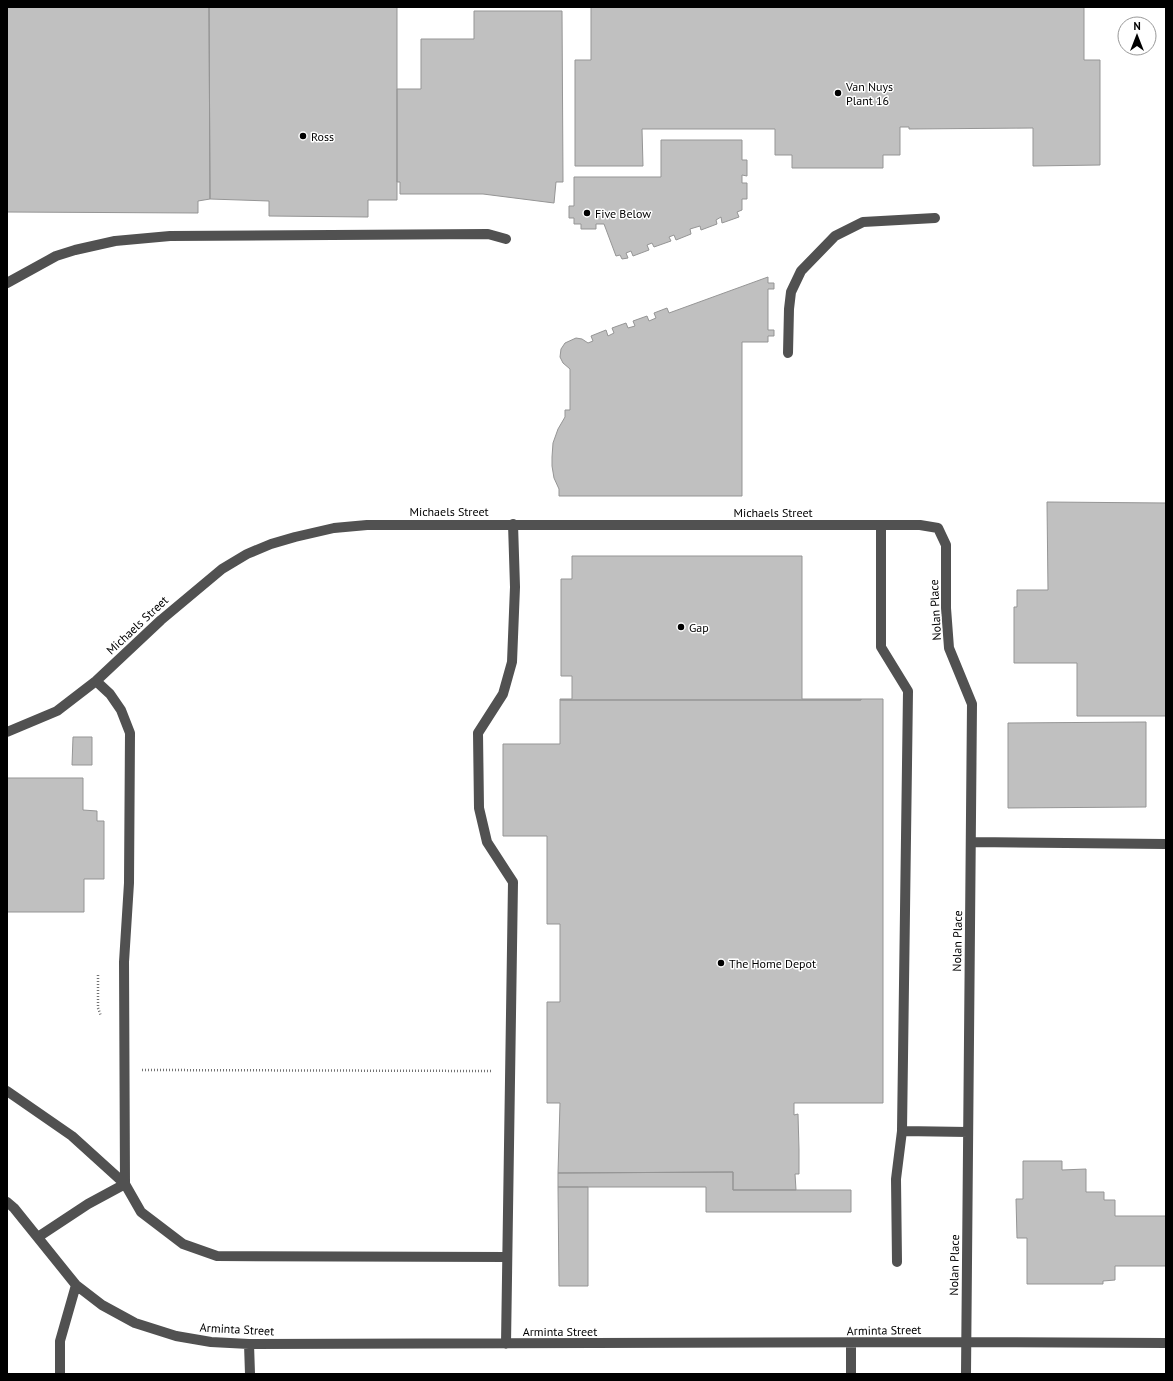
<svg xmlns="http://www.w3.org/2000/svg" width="1173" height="1381" viewBox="0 0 1173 1381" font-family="'PT Sans',sans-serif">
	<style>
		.building { fill: #c0c0c0; stroke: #959595 }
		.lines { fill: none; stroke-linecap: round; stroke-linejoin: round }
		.path { stroke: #737373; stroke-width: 2.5; stroke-dasharray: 1 2; stroke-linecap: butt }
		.minor { stroke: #515151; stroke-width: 10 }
		.poi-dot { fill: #000; stroke: #fff; stroke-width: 1.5 }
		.labels { text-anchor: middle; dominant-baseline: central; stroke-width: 3; stroke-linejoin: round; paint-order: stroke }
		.poi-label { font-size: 12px; fill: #000; stroke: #fff; text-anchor: start }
		.street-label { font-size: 12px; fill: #000; stroke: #fff }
	</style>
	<rect width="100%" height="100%" fill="#fff"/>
	<path class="building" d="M 7,7 L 209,7 L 210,199 L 198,201 L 198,213 L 7,212 Z
		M 209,7 L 397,7 L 397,200 L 368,200 L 368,217 L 269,216 L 269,201 L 210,199 Z
		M 591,7 L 1084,7 L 1084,60 L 1100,60 L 1100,165 L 1033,166 L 1033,128 L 909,129 L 909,127 L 900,127 L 900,155 L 883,155 L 883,168 L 792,168 L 792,155 L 775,155 L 775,129 L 642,129 L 643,166 L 575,166 L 575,60 L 591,60 Z
		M 474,11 L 562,11 L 563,182 L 556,182 L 554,203 L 483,194 L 400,194 L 400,182 L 397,182 L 397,89 L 421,89 L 421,39 L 474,39 Z
		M 661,140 L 742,140 L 742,160 L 747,160 L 747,176 L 742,175 L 742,183 L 747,183 L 747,199 L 742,199 L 742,210 L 737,212 L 739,217 L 722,223 L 721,217 L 716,220 L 717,224 L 701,230 L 700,226 L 690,229 L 691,234 L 676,240 L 674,235 L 669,237 L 671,241 L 654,247 L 652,243 L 647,245 L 649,250 L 633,256 L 631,251 L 626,253 L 628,258 L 622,259 L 620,255 L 616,256 L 604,224 L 596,224 L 596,229 L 581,229 L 581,224 L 574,224 L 574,218 L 569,218 L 569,206 L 574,206 L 574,177 L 661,177 Z
		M 768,277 L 768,283 L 774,283 L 774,289 L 768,289 L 768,330 L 774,330 L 774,336 L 768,336 L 768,342 L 742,342 L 742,496 L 559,496 L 559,489 L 554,478 L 552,466 L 552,457 L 553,443 L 558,429 L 565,417 L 565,410 L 570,410 L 570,369 L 563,363 L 560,357 L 561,349 L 565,343 L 576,338 L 582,339 L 588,343 L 593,341 L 591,336 L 606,330 L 608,336 L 614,333 L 612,328 L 626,323 L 628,328 L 635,326 L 633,321 L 647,316 L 649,321 L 656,318 L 654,313 L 667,308 L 669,313 Z
		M 1047,502 L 1166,503 L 1166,716 L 1077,716 L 1077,663 L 1014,663 L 1014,607 L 1017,607 L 1017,590 L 1048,590 Z
		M 572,556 L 802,556 L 802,699 L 861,699 L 861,700 L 560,700 L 560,699 L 572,699 L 572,676 L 561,676 L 561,579 L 572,579 Z
		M 861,699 L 883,699 L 883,1103 L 794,1103 L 794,1115 L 798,1114 L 799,1150 L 799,1174 L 795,1174 L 796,1190 L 733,1190 L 733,1172 L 558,1173 L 560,1103 L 547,1103 L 547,1002 L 560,1002 L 560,924 L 547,924 L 547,836 L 503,836 L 503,744 L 560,744 L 560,700 L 861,700 Z
		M 1146,722 L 1146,807 L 1008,808 L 1008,723 Z
		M 73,737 L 92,737 L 92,765 L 72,765 Z
		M 7,778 L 83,778 L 83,810 L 97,811 L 97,821 L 104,821 L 104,879 L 84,879 L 84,912 L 7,912 Z
		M 1023,1161 L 1062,1161 L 1062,1170 L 1086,1169 L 1086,1192 L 1104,1192 L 1104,1200 L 1115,1200 L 1115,1216 L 1166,1216 L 1166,1266 L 1115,1266 L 1115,1280 L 1103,1281 L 1103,1284 L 1027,1284 L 1027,1238 L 1017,1238 L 1016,1199 L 1023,1199 Z
		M 733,1172 L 733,1190 L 851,1190 L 851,1212 L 706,1212 L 706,1187 L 558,1187 L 558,1173 Z
		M 558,1187 L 588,1187 L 588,1286 L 559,1286 Z"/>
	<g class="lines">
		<path class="path" d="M 98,975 L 98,1008 L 101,1016
			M 142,1070 L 491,1071"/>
		<path class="minor" d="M 7,283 L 56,256 L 75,250 L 115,241 L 170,236 L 488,234 L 506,239
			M 788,353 L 789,309 L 791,292 L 801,271 L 835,236 L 863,222 L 935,218
			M 881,525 L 881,647 L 908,691 L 902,1131 L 896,1179 L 897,1262
			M 7,732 L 57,711 L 96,681 L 161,620 L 222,569 L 247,554 L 271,544 L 295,537 L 334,528 L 367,525 L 920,525 L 938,528 L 946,545 L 946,608 L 949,648 L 972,704 L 966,1374
			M 971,842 L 1166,844
			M 7,1091 L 72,1136 L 125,1184 L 141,1212 L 183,1244 L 217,1256 L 507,1257
			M 902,1131 L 968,1132
			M 7,1202 L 14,1208 L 76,1285 L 102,1305 L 135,1323 L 176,1336 L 211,1342 L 249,1344 L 966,1342 L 1166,1343
			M 38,1237 L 88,1204 L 125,1184 L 124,962 L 129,883 L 130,733 L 121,710 L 110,694 L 96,681
			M 851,1343 L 851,1374
			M 249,1344 L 250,1374
			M 506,1344 L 513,882 L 487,842 L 479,808 L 478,733 L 503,694 L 512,662 L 515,587 L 513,524
			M 60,1374 L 60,1341 L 76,1285"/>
	</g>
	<g class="poi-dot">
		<circle cx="838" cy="93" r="4"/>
		<circle cx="303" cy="136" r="4"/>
		<circle cx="587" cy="213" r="4"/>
		<circle cx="681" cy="627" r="4"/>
		<circle cx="721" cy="963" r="4"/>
	</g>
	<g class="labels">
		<g class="poi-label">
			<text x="846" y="86">Van Nuys<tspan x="846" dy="14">Plant 16</tspan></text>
			<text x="311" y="136">Ross</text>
			<text x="595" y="213">Five Below</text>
			<text x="689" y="627">Gap</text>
			<text x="729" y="963">The Home Depot</text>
		</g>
		<g class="street-label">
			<text x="449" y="511">Michaels Street</text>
			<text x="773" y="512">Michaels Street</text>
			<text transform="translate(935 610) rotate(-93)">Nolan Place</text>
			<text transform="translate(137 625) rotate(-43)">Michaels Street</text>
			<text transform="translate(957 941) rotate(-89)">Nolan Place</text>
			<text transform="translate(954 1265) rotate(-89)">Nolan Place</text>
			<text transform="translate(237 1329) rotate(3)">Arminta Street</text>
			<text transform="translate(884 1330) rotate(-1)">Arminta Street</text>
			<text x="560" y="1331">Arminta Street</text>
		</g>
	</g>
	<rect width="1173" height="1381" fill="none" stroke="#000000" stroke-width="16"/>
	<g transform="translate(1137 36)"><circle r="19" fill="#ffffff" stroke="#999999"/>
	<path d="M0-3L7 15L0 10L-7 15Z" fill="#000000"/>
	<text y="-6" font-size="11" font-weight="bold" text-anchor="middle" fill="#000000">N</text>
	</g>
</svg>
